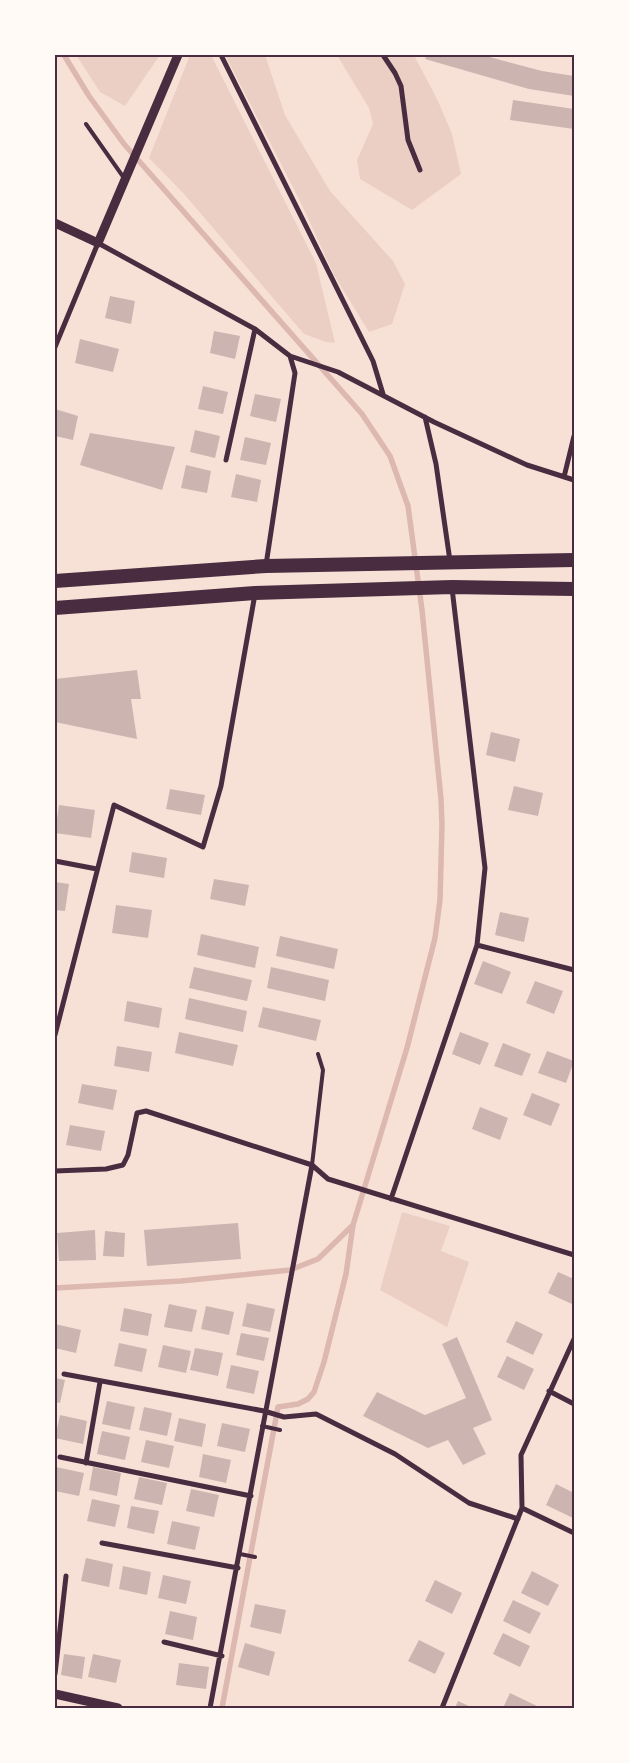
<svg xmlns="http://www.w3.org/2000/svg" width="629" height="1763" viewBox="0 0 629 1763" font-family="Ubuntu,sans-serif">
	<style>
		.green { fill: #ebcfc5 }
		.lines { fill: none; stroke-linecap: round; stroke-linejoin: round }
		.stream { stroke: #dcb8b0; stroke-width: 5.5 }
		.building { fill: #ccb4b1 }
		.service { stroke: #4a2c40; stroke-width: 4 }
		.minor { stroke: #4a2c40; stroke-width: 5 }
		.tertiary { stroke: #4a2c40; stroke-width: 9 }
		.trunk { stroke: #4a2c40; stroke-width: 14 }
		.neatline { fill: none; stroke: #4a2c40; stroke-width: 2 }
	</style>
	<rect width="100%" height="100%" fill="#f7e1d7"/>
	<path class="green" d="M 76,55 L 160,55 L 125,106 L 100,92 Z
		M 190,55 L 211,55 L 316,263 L 335,343 L 326,342 L 304,334 L 184,194 L 149,158 Z
		M 225,55 L 265,55 L 285,115 L 330,191 L 393,261 L 405,284 L 392,324 L 369,332 L 334,275 L 300,201 Z
		M 337,55 L 414,55 L 438,101 L 452,134 L 461,174 L 412,210 L 360,179 L 357,160 L 373,124 L 369,108 Z
		M 402,1212 L 450,1226 L 441,1251 L 469,1262 L 447,1327 L 380,1290 Z"/>
	<g class="lines">
		<path class="stream" d="M 64,55 L 89,96 L 124,144 L 362,414 L 390,456 L 408,506 L 422,610 L 441,799 L 442,825 L 440,900 L 435,938 L 407,1048 L 353,1225 L 346,1274 L 324,1362 L 314,1392 L 308,1399 L 298,1404 L 278,1407 L 222,1708
			M 55,1288 L 181,1281 L 290,1270 L 318,1259 L 353,1225"/>
	</g>
	<path class="building" d="M 427,55 L 482,55 L 542,71 L 574,76 L 574,96 L 529,89 L 425,59 Z
		M 513,100 L 574,109 L 574,129 L 510,120 Z
		M 110,296 L 135,301 L 131,324 L 105,318 Z
		M 214,331 L 240,336 L 235,359 L 210,353 Z
		M 80,339 L 119,349 L 113,372 L 75,363 Z
		M 203,386 L 228,392 L 223,414 L 198,409 Z
		M 255,394 L 281,399 L 276,422 L 250,416 Z
		M 55,409 L 78,416 L 73,440 L 55,436 Z
		M 195,430 L 220,436 L 215,458 L 190,452 Z
		M 90,433 L 175,447 L 162,490 L 80,465 Z
		M 245,437 L 271,443 L 266,465 L 240,460 Z
		M 186,465 L 211,471 L 207,493 L 181,488 Z
		M 236,474 L 261,480 L 257,502 L 231,497 Z
		M 137,670 L 141,699 L 131,699 L 137,739 L 55,722 L 55,679 Z
		M 491,732 L 520,739 L 515,762 L 486,755 Z
		M 514,786 L 543,793 L 538,816 L 508,810 Z
		M 170,789 L 205,795 L 201,815 L 166,809 Z
		M 59,805 L 95,810 L 91,838 L 55,833 Z
		M 132,852 L 167,858 L 164,878 L 129,872 Z
		M 214,879 L 249,885 L 245,906 L 210,899 Z
		M 55,882 L 69,884 L 65,911 L 55,910 Z
		M 116,905 L 152,910 L 148,938 L 112,933 Z
		M 500,912 L 529,918 L 524,942 L 495,935 Z
		M 201,934 L 259,947 L 255,968 L 197,955 Z
		M 280,936 L 338,949 L 334,969 L 276,956 Z
		M 483,961 L 511,972 L 502,994 L 474,984 Z
		M 194,967 L 252,980 L 247,1001 L 189,988 Z
		M 271,967 L 329,980 L 325,1001 L 267,988 Z
		M 535,981 L 563,991 L 554,1014 L 526,1003 Z
		M 189,998 L 247,1011 L 243,1032 L 185,1019 Z
		M 127,1001 L 162,1008 L 159,1028 L 124,1021 Z
		M 263,1007 L 321,1020 L 316,1041 L 258,1027 Z
		M 179,1032 L 238,1045 L 233,1066 L 175,1053 Z
		M 460,1032 L 489,1043 L 480,1065 L 452,1054 Z
		M 503,1043 L 531,1054 L 522,1076 L 494,1066 Z
		M 117,1046 L 152,1052 L 149,1072 L 114,1066 Z
		M 547,1051 L 574,1061 L 566,1083 L 538,1073 Z
		M 82,1084 L 117,1090 L 113,1110 L 78,1103 Z
		M 532,1093 L 560,1104 L 551,1126 L 523,1115 Z
		M 480,1107 L 508,1118 L 500,1140 L 472,1129 Z
		M 70,1125 L 105,1131 L 101,1151 L 66,1145 Z
		M 238,1223 L 241,1259 L 147,1266 L 144,1230 Z
		M 95,1230 L 96,1260 L 59,1261 L 57,1233 Z
		M 105,1231 L 125,1233 L 124,1257 L 103,1256 Z
		M 558,1272 L 574,1279 L 574,1305 L 548,1293 Z
		M 247,1303 L 275,1309 L 270,1332 L 242,1326 Z
		M 169,1304 L 197,1310 L 192,1332 L 164,1327 Z
		M 206,1306 L 234,1312 L 229,1335 L 201,1329 Z
		M 124,1308 L 152,1314 L 148,1336 L 120,1331 Z
		M 516,1321 L 543,1334 L 533,1355 L 506,1342 Z
		M 55,1324 L 81,1330 L 76,1353 L 55,1348 Z
		M 241,1333 L 269,1338 L 264,1361 L 236,1355 Z
		M 457,1337 L 492,1420 L 473,1428 L 486,1454 L 463,1465 L 448,1440 L 428,1448 L 363,1416 L 377,1392 L 425,1415 L 466,1398 L 442,1344 Z
		M 119,1343 L 147,1349 L 142,1372 L 114,1366 Z
		M 163,1345 L 191,1351 L 186,1373 L 158,1367 Z
		M 195,1348 L 223,1353 L 218,1376 L 190,1370 Z
		M 507,1356 L 534,1369 L 524,1390 L 497,1377 Z
		M 231,1365 L 259,1371 L 254,1394 L 226,1388 Z
		M 55,1378 L 65,1380 L 60,1403 L 55,1402 Z
		M 107,1401 L 135,1407 L 130,1430 L 102,1424 Z
		M 144,1407 L 172,1413 L 167,1436 L 139,1430 Z
		M 60,1415 L 87,1421 L 83,1444 L 55,1438 Z
		M 179,1418 L 206,1424 L 202,1447 L 174,1441 Z
		M 222,1423 L 250,1429 L 245,1452 L 217,1446 Z
		M 102,1431 L 130,1437 L 125,1460 L 97,1454 Z
		M 146,1440 L 174,1446 L 169,1468 L 141,1462 Z
		M 203,1454 L 231,1460 L 226,1483 L 199,1477 Z
		M 56,1467 L 84,1473 L 79,1496 L 55,1491 Z
		M 93,1467 L 121,1473 L 117,1496 L 89,1490 Z
		M 139,1477 L 167,1483 L 162,1505 L 134,1499 Z
		M 556,1484 L 574,1493 L 573,1518 L 546,1505 Z
		M 191,1489 L 219,1495 L 214,1517 L 186,1511 Z
		M 92,1499 L 120,1505 L 115,1527 L 87,1521 Z
		M 131,1506 L 159,1511 L 154,1534 L 127,1528 Z
		M 172,1521 L 200,1527 L 195,1550 L 167,1544 Z
		M 86,1558 L 113,1564 L 109,1587 L 81,1581 Z
		M 123,1566 L 151,1572 L 147,1595 L 119,1589 Z
		M 532,1571 L 559,1585 L 548,1606 L 521,1593 Z
		M 163,1575 L 191,1581 L 186,1604 L 158,1598 Z
		M 435,1580 L 462,1593 L 452,1614 L 425,1601 Z
		M 513,1600 L 541,1613 L 530,1634 L 503,1621 Z
		M 255,1604 L 286,1610 L 281,1634 L 250,1627 Z
		M 170,1611 L 197,1617 L 193,1640 L 165,1634 Z
		M 503,1633 L 530,1646 L 520,1667 L 493,1654 Z
		M 419,1640 L 445,1653 L 435,1674 L 408,1661 Z
		M 245,1643 L 275,1652 L 269,1676 L 238,1667 Z
		M 64,1654 L 85,1657 L 82,1679 L 61,1675 Z
		M 93,1654 L 121,1660 L 116,1683 L 88,1677 Z
		M 179,1663 L 209,1667 L 206,1689 L 176,1685 Z
		M 510,1693 L 537,1706 L 536,1708 L 503,1708 Z
		M 458,1701 L 473,1708 L 455,1708 Z"/>
	<g class="lines">
		<path class="service" d="M 86,124 L 124,178
			M 312,1165 L 323,1070 L 318,1054
			M 262,1426 L 280,1430
			M 240,1554 L 255,1557"/>
		<path class="minor" d="M 221,55 L 373,361 L 383,394
			M 383,55 L 395,73 L 401,86 L 408,140 L 420,170
			M 55,347 L 98,243 L 255,329 L 290,356 L 338,372 L 434,422 L 527,465 L 574,480
			M 425,417 L 436,464 L 450,561
			M 226,460 L 255,329
			M 564,477 L 574,436
			M 266,565 L 295,373 L 290,356
			M 55,861 L 97,869
			M 477,945 L 574,970
			M 55,1035 L 114,805 L 203,847 L 221,786 L 255,594
			M 55,1171 L 106,1169 L 123,1165 L 128,1155 L 137,1113 L 146,1111 L 312,1165 L 328,1179 L 574,1255
			M 391,1199 L 477,945 L 485,868 L 452,588
			M 64,1374 L 264,1411 L 284,1417 L 316,1414 L 395,1454 L 469,1503 L 518,1519
			M 549,1391 L 574,1404
			M 60,1457 L 251,1496
			M 86,1463 L 100,1382
			M 522,1508 L 574,1533
			M 102,1543 L 238,1568
			M 164,1642 L 222,1656
			M 55,1674 L 66,1576
			M 210,1708 L 312,1165
			M 442,1708 L 522,1508 L 521,1455 L 574,1339"/>
		<path class="tertiary" d="M 55,223 L 98,243 L 178,55
			M 55,1694 L 118,1708"/>
		<path class="trunk" d="M 55,581 L 266,566 L 574,560
			M 55,608 L 255,593 L 452,587 L 574,589"/>
	</g>
	<rect width="629" height="1763" fill="none" stroke="#fffaf5" stroke-width="112"/>
	<rect x="56" y="56" width="517" height="1651" class="neatline"/>
</svg>
